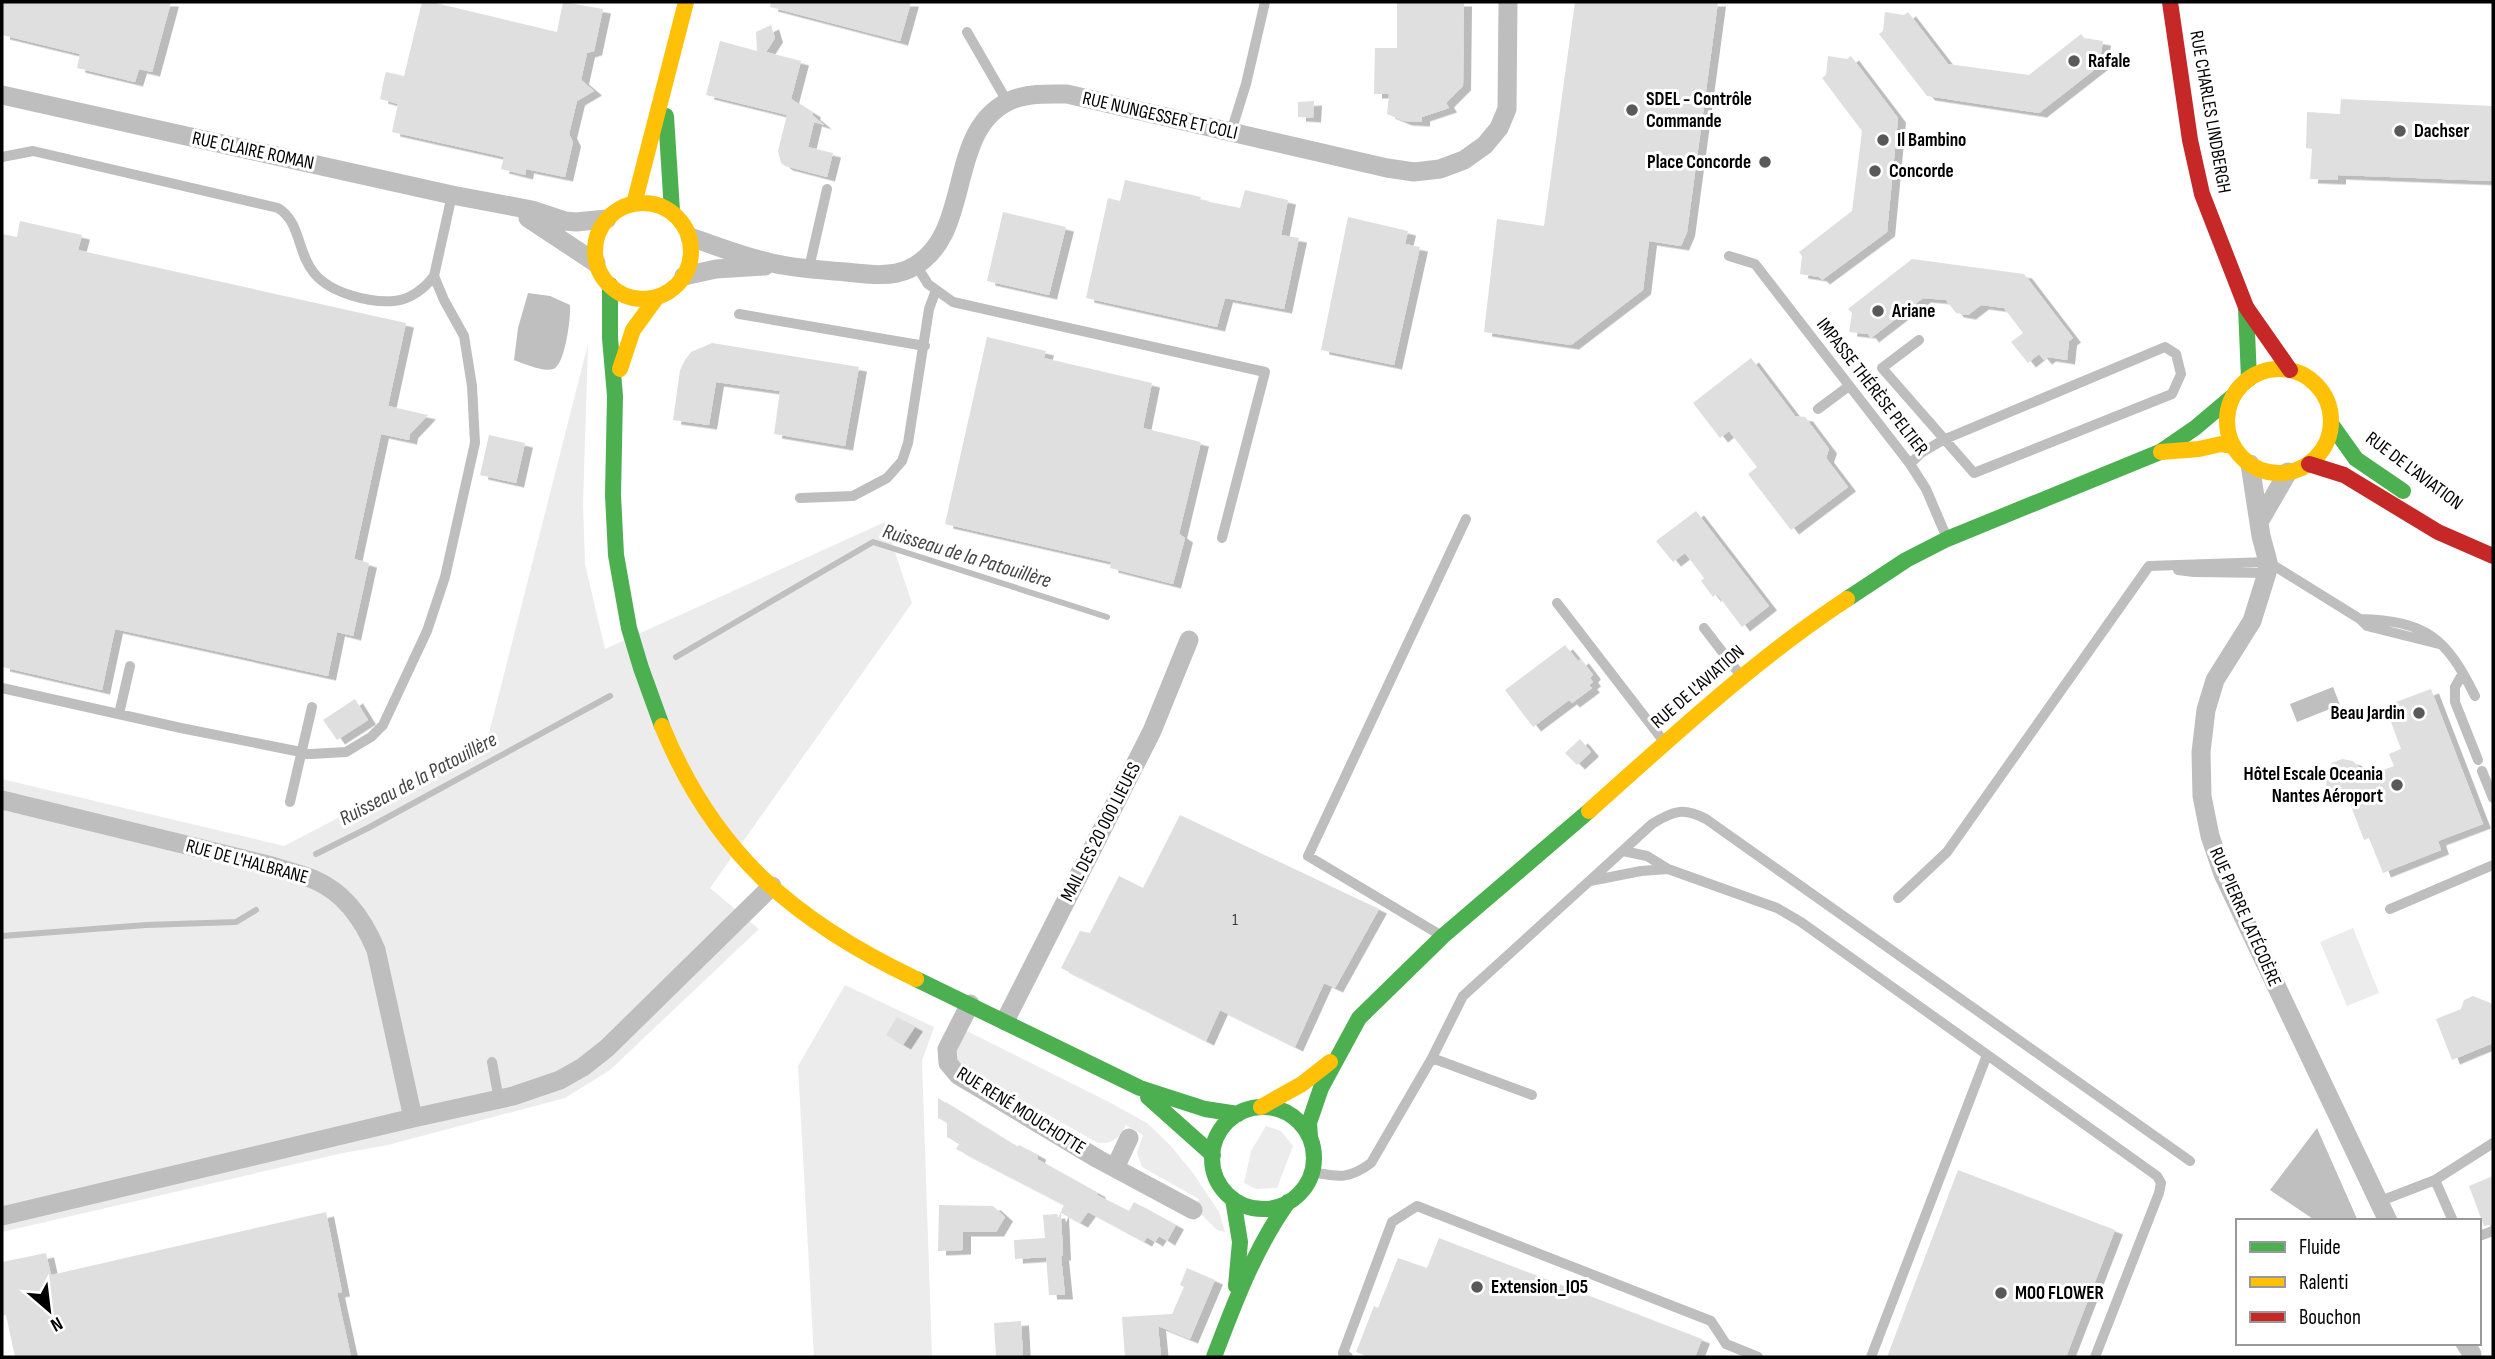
<svg xmlns="http://www.w3.org/2000/svg" width="2495" height="1359" viewBox="0 0 2495 1359" font-family="'Sofia Sans Condensed',sans-serif">
	<style>
		.green { fill: #ececec }
		.water { fill: #bfbfbf }
		.lines { fill: none; stroke-linecap: round; stroke-linejoin: round }
		.stream { stroke: #bfbfbf; stroke-width: 6 }
		.building { fill: #dfdfdf; filter: url(#shadow) }
		.lane { stroke: #bebebe; stroke-width: 10 }
		.street { stroke: #bebebe; stroke-width: 19 }
		.fast { stroke: #4caf50; stroke-width: 16 }
		.slow { stroke: #ffc107; stroke-width: 16 }
		.jam { stroke: #c62828; stroke-width: 16 }
		.poi-dot { fill: #595959; stroke: #fff; stroke-width: 2.5 }
		.labels { text-anchor: middle; dominant-baseline: central; stroke-width: 6; stroke-linejoin: round; paint-order: stroke }
		.number-label { font-size: 16px; fill: #383838 }
		.poi-label { font-size: 19px; font-weight: bold; fill: #000; stroke: #fff; text-anchor: start }
		.street-label { font-size: 19px; fill: #000; stroke: #fff }
		.water-label { font-size: 21px; font-style: italic; fill: #444; stroke: #fff }
	</style>
	<defs>
		<filter id="shadow"><feDropShadow dx="8" dy="4.5" stdDeviation="0" flood-color="#0004"/></filter>
	</defs>
	<rect width="100%" height="100%" fill="#fff"/>
	<path class="green" d="M 588,344 L 583,504 L 585,564 L 605,649 L 885,522 L 912,603 L 710,888 L 759,929 L 610,1070 L 565,1098 L 388,1145 L 343,1153 L 2,1232 L 2,779 L 284,846 L 487,741 Z
		M 2353,928 L 2379,993 L 2347,1006 L 2320,942 Z
		M 845,985 L 934,1027 L 922,1061 L 932,1357 L 814,1357 L 798,1066 Z
		M 963,1029 L 1107,1101 L 1147,1123 L 1170,1145 L 1193,1173 L 1219,1212 L 1225,1232 L 1217,1230 L 1195,1208 L 1199,1199 L 1142,1167 L 1137,1153 L 1143,1135 L 1126,1125 C 1119,1138 1113,1144 1098,1143 L 965,1068 L 957,1060 L 956,1038 Z
		M 1266,1126 L 1281,1131 L 1293,1146 L 1277,1188 L 1256,1189 L 1244,1183 L 1251,1151 Z"/>
	<path class="water" d="M 528,293 L 550,296 L 570,305 C 571,317 565,366 553,369 C 542,372 525,364 514,360 L 518,328 Z
		M 2333,687 L 2340,705 L 2297,722 L 2290,704 Z
		M 2317,1128 L 2358,1221 L 2316,1221 L 2270,1190 Z"/>
	<g class="lines">
		<path class="stream" d="M 676,657 L 873,542 L 1107,617
			M 316,854 L 368,828 L 610,696
			M 2,936 L 146,925 L 236,922 L 256,910"/>
	</g>
	<path class="building" d="M 2,2 L 171,2 L 152,72 L 139,69 L 135,82 L 77,68 L 80,54 L 2,35 Z
		M 422,2 L 431,2 L 557,32 L 563,2 L 603,9 L 594,51 L 587,53 L 581,80 L 594,91 L 577,101 L 569,134 L 573,142 L 565,177 L 526,169 L 525,175 L 501,169 L 504,157 L 392,132 L 398,104 L 380,99 L 384,79 L 386,72 L 404,76 Z
		M 771,2 L 911,2 L 900,41 L 770,7 Z
		M 1397,2 L 1464,2 L 1463,86 L 1446,103 L 1449,108 L 1422,117 L 1422,122 L 1404,121 L 1387,114 L 1389,94 L 1374,94 L 1375,48 L 1397,48 Z
		M 1575,2 L 1718,2 L 1687,232 L 1681,246 L 1649,241 L 1643,290 L 1571,345 L 1484,332 L 1497,219 L 1544,226 Z
		M 1885,12 L 1904,15 L 1908,12 L 1948,64 L 2029,75 L 2081,34 L 2084,38 L 2103,41 L 2100,59 L 2103,63 L 2039,113 L 1927,96 L 1879,34 L 1883,31 Z
		M 771,25 L 775,38 L 766,52 L 801,61 L 791,99 L 813,113 L 812,115 L 824,125 L 814,122 L 808,147 L 833,153 L 827,177 L 785,166 L 781,163 L 778,151 L 787,115 L 706,95 L 720,41 L 757,51 L 756,32 Z
		M 1828,56 L 1847,59 L 1851,56 L 1898,118 L 1887,232 L 1822,280 L 1819,277 L 1800,274 L 1802,256 L 1799,252 L 1852,211 L 1862,131 L 1822,78 L 1826,75 Z
		M 2341,99 L 2493,106 L 2493,181 L 2338,175 L 2338,180 L 2310,179 L 2312,149 L 2306,148 L 2307,112 L 2340,114 Z
		M 1314,101 L 1313,118 L 1298,117 L 1298,102 Z
		M 1125,180 L 1201,197 L 1200,200 L 1240,208 L 1245,190 L 1288,200 L 1281,235 L 1299,238 L 1284,309 L 1225,298 L 1217,327 L 1086,298 L 1108,198 L 1120,201 Z
		M 1003,212 L 1066,227 L 1049,295 L 987,281 Z
		M 1348,217 L 1408,231 L 1405,244 L 1420,247 L 1394,365 L 1321,350 Z
		M 20,221 L 82,235 L 78,250 L 406,323 L 388,406 L 428,415 L 410,434 L 409,440 L 381,434 L 354,559 L 369,563 L 353,636 L 337,632 L 328,676 L 115,629 L 102,690 L 2,667 L 2,234 L 17,237 Z
		M 1912,259 L 2024,274 L 2073,338 L 2069,341 L 2067,360 L 2048,357 L 2044,360 L 2039,354 L 2028,363 L 2011,342 L 2023,333 L 2004,308 L 1981,305 L 1968,315 L 1956,313 L 1946,300 L 1923,298 L 1871,338 L 1868,334 L 1849,332 L 1852,313 L 1848,309 Z
		M 987,337 L 1046,351 L 1044,358 L 1152,383 L 1143,428 L 1201,442 L 1179,534 L 1185,538 L 1173,584 L 1110,568 L 1111,562 L 945,524 Z
		M 712,343 L 859,367 L 845,446 L 774,434 L 780,391 L 716,382 L 709,425 L 673,420 L 680,370 L 685,360 L 691,352 Z
		M 1751,358 L 1795,416 L 1805,417 L 1829,449 L 1826,458 L 1848,487 L 1791,530 L 1748,474 L 1757,467 L 1729,431 L 1720,438 L 1693,403 Z
		M 489,435 L 525,443 L 516,483 L 480,475 Z
		M 1696,511 L 1769,606 L 1742,627 L 1717,594 L 1713,597 L 1701,581 L 1704,578 L 1685,553 L 1673,562 L 1656,541 Z
		M 1565,645 L 1578,661 L 1581,659 L 1593,675 L 1590,678 L 1593,682 L 1589,685 L 1592,688 L 1572,703 L 1569,700 L 1533,727 L 1505,690 Z
		M 2431,689 L 2483,824 L 2438,841 L 2441,850 L 2383,873 L 2369,838 L 2364,840 L 2349,801 L 2334,798 L 2327,790 L 2325,773 L 2332,763 L 2342,759 L 2353,761 L 2367,776 L 2394,766 L 2389,754 L 2401,749 L 2385,706 Z
		M 355,699 L 368,720 L 337,740 L 323,720 Z
		M 1580,739 L 1591,752 L 1577,765 L 1565,753 Z
		M 1180,815 L 1379,909 L 1335,988 L 1324,983 L 1295,1047 L 1220,1010 L 1206,1041 L 1061,968 L 1080,931 L 1090,933 L 1119,876 L 1143,888 Z
		M 2473,996 L 2493,1004 L 2493,1043 L 2452,1060 L 2436,1019 L 2461,1009 L 2464,1000 Z
		M 897,1017 L 915,1027 L 903,1045 L 886,1035 Z
		M 938,1098 L 1017,1147 L 1019,1145 L 1038,1155 L 1037,1159 L 1098,1193 L 1097,1195 L 1129,1211 L 1134,1202 L 1176,1225 L 1167,1241 L 1159,1236 L 1155,1242 L 1147,1237 L 1144,1242 L 1088,1212 L 1080,1223 L 1061,1213 L 1063,1256 L 1061,1256 L 1065,1295 L 1049,1295 L 1046,1257 L 1015,1259 L 1014,1240 L 1045,1238 L 1043,1215 L 1057,1214 L 1058,1218 L 1064,1205 L 956,1149 L 959,1144 L 947,1137 L 947,1123 L 938,1118 Z
		M 1958,1170 L 2115,1230 L 2066,1357 L 1887,1357 Z
		M 2493,1176 L 2493,1224 L 2484,1226 L 2469,1186 Z
		M 939,1205 L 993,1206 L 1005,1217 L 996,1232 L 963,1232 L 963,1250 L 938,1251 Z
		M 326,1212 L 342,1292 L 337,1293 L 351,1357 L 15,1357 L 6,1315 L 2,1316 L 2,1262 L 46,1253 L 51,1275 Z
		M 1439,1238 L 1702,1339 L 1695,1357 L 1368,1357 L 1356,1352 L 1374,1306 L 1378,1308 L 1398,1258 L 1427,1268 Z
		M 1187,1268 L 1215,1280 L 1190,1339 L 1158,1326 L 1161,1357 L 1125,1357 L 1122,1317 L 1172,1314 L 1184,1287 L 1180,1285 Z
		M 1021,1321 L 1023,1357 L 996,1357 L 994,1323 Z"/>
	<g class="lines">
		<path class="lane" d="M 967,32 L 1008,103
			M 1231,132 L 1246,84 L 1265,2
			M 2,157 L 33,151 L 278,208 C 301,222 297,253 314,273 C 330,293 369,303 394,301 C 410,300 425,288 434,276
			M 1729,256 L 1755,264 L 1910,464 L 1926,489 L 1947,538
			M 916,265 L 928,284 L 953,302 L 1265,372 L 1222,538
			M 809,268 L 827,189
			M 739,314 L 925,346
			M 1818,409 L 1849,386
			M 1910,464 L 1921,453 L 1943,440 L 2165,347 L 2176,354 L 2181,374 L 2172,394 L 1974,473 L 1882,368 L 1919,340
			M 800,498 L 853,496 L 887,478 L 902,461 L 908,443 L 929,309 L 936,290
			M 2149,566 L 2268,562 L 2360,619 L 2367,626 L 2439,644
			M 2178,570 L 2194,572 L 2267,573
			M 1557,603 L 1665,743
			M 2360,619 C 2426,621 2446,637 2475,696
			M 1704,628 L 1741,676
			M 2463,673 L 2455,687 L 2455,702 L 2478,760
			M 2,688 L 181,728 L 311,754 L 346,752 L 371,737 L 383,725 L 427,631 L 445,577 L 475,443 L 472,386 L 464,336 L 444,300 L 434,276 L 452,195
			M 119,714 L 130,666
			M 2482,771 L 2493,798
			M 290,802 L 312,707
			M 1623,851 L 1647,856 L 1668,869 L 1777,908 L 1801,922 L 2157,1176 L 2161,1183 L 2159,1193 L 2095,1357
			M 1590,881 L 1641,871 L 1668,869
			M 1898,898 L 1947,852 L 2149,566
			M 2390,909 L 2493,865
			M 1442,936 L 1308,856 L 1466,519
			M 1432,1058 L 1532,1095
			M 492,1062 L 499,1100
			M 1312,1172 C 1338,1177 1348,1180 1371,1163 L 1432,1058 L 1463,996 L 1652,824 C 1673,811 1683,807 1706,819 L 2190,1161
			M 2435,1180 L 2453,1221
			M 2378,1202 L 2435,1180 L 2493,1143
			M 2479,1236 L 2493,1231
			M 1348,1357 L 1343,1353 L 1392,1222 L 1417,1206 L 1711,1321 L 1726,1344 L 1758,1357
			M 1871,1357 L 1987,1055"/>
		<path class="street" d="M 2,95 L 452,195 L 532,210 L 565,221 L 576,222 L 607,219
			M 528,218 L 596,263
			M 690,237 C 720,247 751,260 782,265 C 803,269 824,270 845,272 C 866,274 889,278 909,269 C 977,237 942,127 1014,99 C 1031,93 1050,94 1067,94 L 1387,168 L 1414,172 L 1440,169 L 1464,160 L 1485,145 L 1499,128 L 1507,109 L 1508,2
			M 684,276 L 716,269 L 765,266
			M 2250,464 L 2261,536 L 2268,562 L 2267,573 L 2252,621 L 2215,680 L 2206,710 L 2201,752 L 2202,796 L 2210,836 L 2223,874 L 2388,1221
			M 2259,522 L 2288,472
			M 2,800 L 272,866 C 286,871 302,874 315,880 C 345,893 364,921 376,950 L 413,1118
			M 970,1004 L 947,1049 L 948,1063 L 958,1075 L 1098,1159 L 1193,1210
			M 1005,1021 L 1152,731 L 1189,640
			M 1115,1168 L 1129,1138
			M 2,1216 L 413,1118 L 513,1096 L 560,1080 L 583,1067 L 607,1048 L 772,886
			M 2465,1343 L 2472,1354"/>
		<path class="fast" d="M 666,116 L 672,211
			M 610,285 L 610,338 L 615,396 L 613,495 L 616,555 L 629,628 L 641,668 L 662,726
			M 2246,307 L 2249,379
			M 2331,424 L 2356,459 L 2403,491
			M 1847,599 L 1906,560 L 1947,539 L 2160,452 L 2195,428 L 2233,396
			M 916,979 L 1140,1088 L 1205,1109 L 1238,1114
			M 1148,1097 L 1213,1155
			M1212 1158a51 51 0 1 1 102 0a51 51 0 1 1-102 0Z
			M 1310,1137 L 1309,1123 L 1321,1088 L 1359,1018 L 1443,936 L 1589,811
			M 1233,1199 L 1240,1242 L 1236,1286
			M 1214,1357 C 1234,1304 1255,1248 1288,1202"/>
		<path class="slow" d="M595 251a48 48 0 1 1 96 0a48 48 0 1 1-96 0Z
			M 634,204 L 686,2
			M 620,369 L 633,330 L 657,297
			M2227 421a52 52 0 1 1 104 0a52 52 0 1 1-104 0Z
			M 2161,452 L 2199,449 L 2221,444 L 2233,446
			M 662,726 C 714,853 794,921 916,979
			M 1589,811 C 1672,737 1754,660 1847,599
			M 1261,1107 L 1302,1084 L 1330,1062"/>
		<path class="jam" d="M 2170,2 L 2190,140 L 2202,194 L 2246,307 L 2290,370
			M 2309,464 L 2344,475 L 2438,532 L 2493,556"/>
	</g>
	<g class="poi-dot">
		<circle cx="2074" cy="61" r="7"/>
		<circle cx="1632" cy="110" r="7"/>
		<circle cx="2400" cy="131" r="7"/>
		<circle cx="1883" cy="140" r="7"/>
		<circle cx="1765" cy="162" r="7"/>
		<circle cx="1875" cy="171" r="7"/>
		<circle cx="1878" cy="311" r="7"/>
		<circle cx="2419" cy="713" r="7"/>
		<circle cx="2397" cy="785" r="7"/>
		<circle cx="1477" cy="1287" r="7"/>
		<circle cx="2001" cy="1293" r="7"/>
	</g>
	<g class="labels">
		<g class="number-label">
			<text x="1235" y="920">1</text>
		</g>
		<g class="poi-label">
			<text x="2088" y="61">Rafale</text>
			<text x="1646" y="99">SDEL - Contrôle<tspan x="1646" dy="22">Commande</tspan></text>
			<text x="2414" y="131">Dachser</text>
			<text x="1897" y="140">Il Bambino</text>
			<text x="1751" y="162" text-anchor="end">Place Concorde</text>
			<text x="1889" y="171">Concorde</text>
			<text x="1892" y="311">Ariane</text>
			<text x="2405" y="713" text-anchor="end">Beau Jardin</text>
			<text x="2383" y="774" text-anchor="end">Hôtel Escale Oceania<tspan x="2383" dy="22">Nantes Aéroport</tspan></text>
			<text x="1491" y="1287">Extension_IO5</text>
			<text x="2015" y="1293">M00 FLOWER</text>
		</g>
		<g class="street-label">
			<text transform="translate(2210 112) rotate(80)">RUE CHARLES LINDBERGH</text>
			<text transform="translate(1160 116) rotate(13)">RUE NUNGESSER ET COLI</text>
			<text transform="translate(253 151) rotate(12)">RUE CLAIRE ROMAN</text>
			<text transform="translate(1872 387) rotate(52)">IMPASSE THÉRÈSE PELTIER</text>
			<text transform="translate(2414 471) rotate(37)">RUE DE L'AVIATION</text>
			<text transform="translate(1698 687) rotate(-41)">RUE DE L'AVIATION</text>
			<text transform="translate(1101 832) rotate(-63)">MAIL DES 20 000 LIEUES</text>
			<text transform="translate(247 862) rotate(15)">RUE DE L'HALBRANE</text>
			<text transform="translate(2245 917) rotate(66)">RUE PIERRE LATÉCOÈRE</text>
			<text transform="translate(1021 1111) rotate(32)">RUE RENÉ MOUCHOTTE</text>
		</g>
		<g class="water-label">
			<text transform="translate(967 556) rotate(17)">Ruisseau de la Patouillère</text>
			<text transform="translate(418 779) rotate(-28)">Ruisseau de la Patouillère</text>
		</g>
	</g>
	<rect width="2495" height="1359" fill="none" stroke="#000000" stroke-width="7"/>
	<rect x="2236" y="1219" width="245" height="126" fill="#ffffff" stroke="#999999" stroke-width="2"/>
	<rect x="2250" y="1242" width="35" height="10" fill="#4caf50" stroke="#999999" stroke-width="2"/>
	<text x="2299" y="1254" font-size="21" fill="#000000">Fluide</text>
	<rect x="2250" y="1277" width="35" height="10" fill="#ffc107" stroke="#999999" stroke-width="2"/>
	<text x="2299" y="1289" font-size="21" fill="#000000">Ralenti</text>
	<rect x="2250" y="1312" width="35" height="10" fill="#c62828" stroke="#999999" stroke-width="2"/>
	<text x="2299" y="1324" font-size="21" fill="#000000">Bouchon</text>
	<g transform="translate(49 1310) rotate(152)" stroke="#ffffff" stroke-width="5" paint-order="stroke">
	<path d="M0-5L12 26L0 18L-12 26Z" fill="#000000"/>
	<text y="-10" font-size="19" font-weight="bold" text-anchor="middle" fill="#000000">N</text>
	</g>
</svg>
